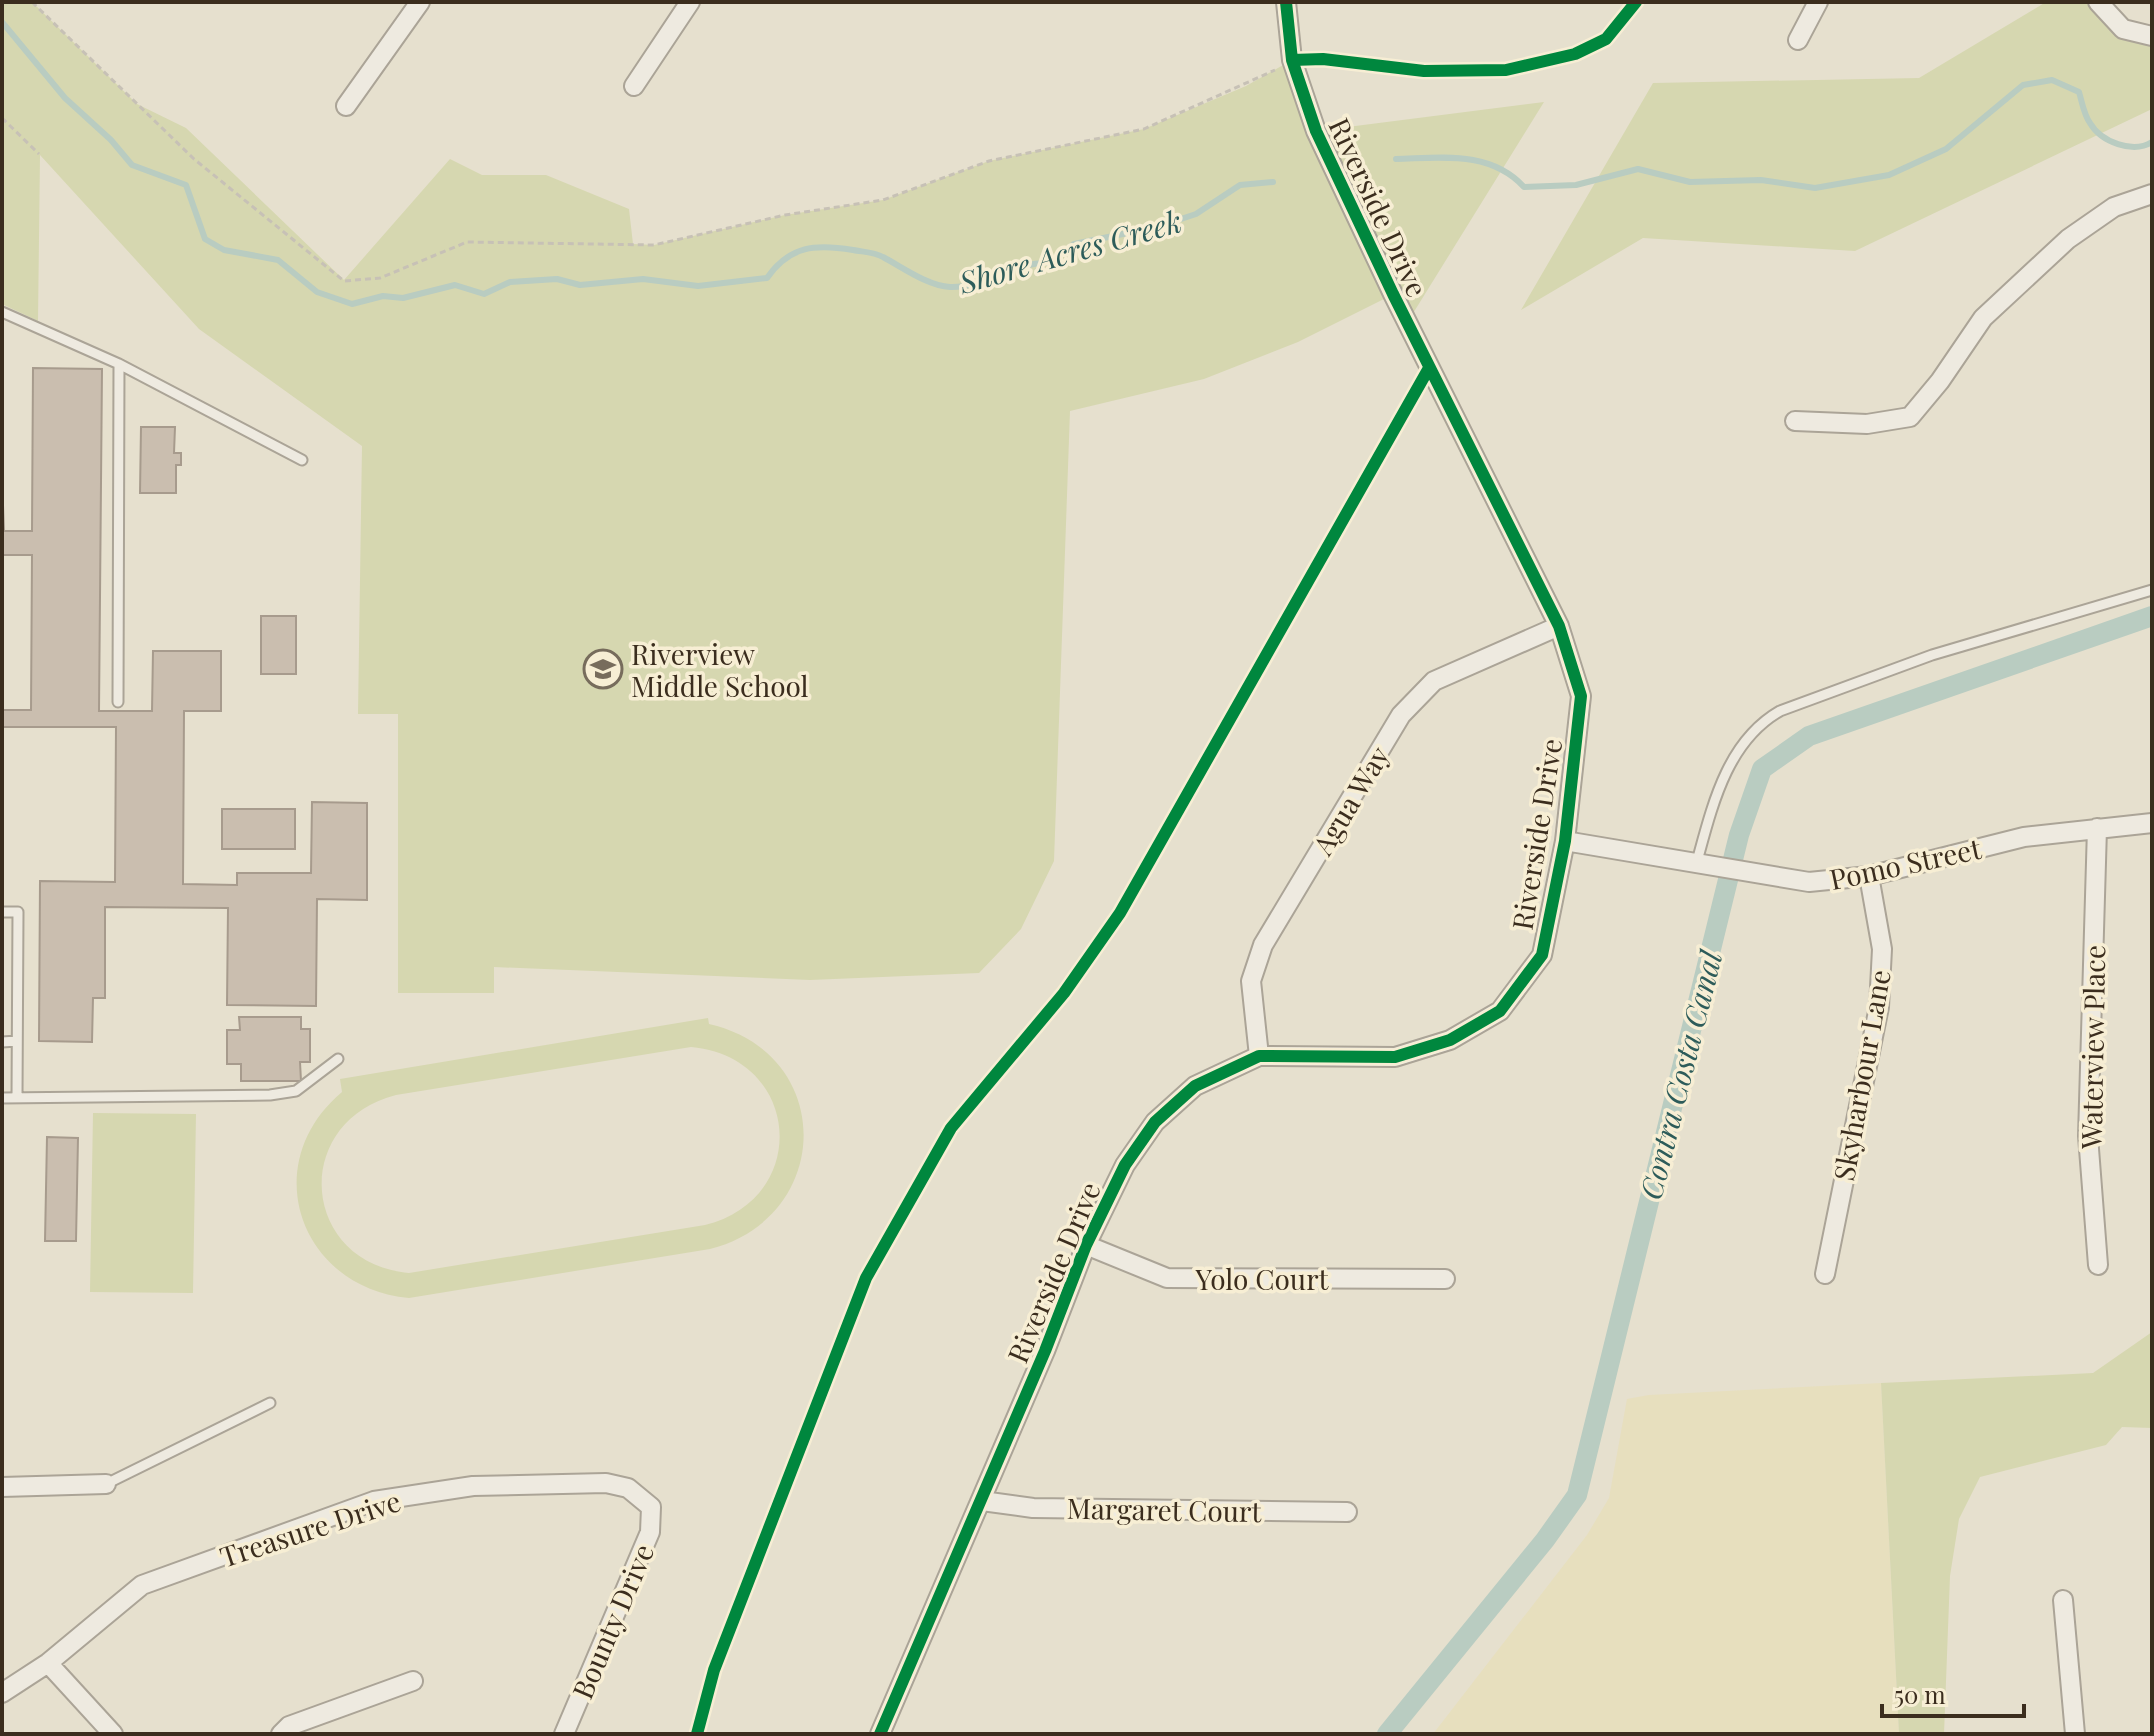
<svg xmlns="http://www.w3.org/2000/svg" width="2154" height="1736" viewBox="0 0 2154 1736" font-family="'Playfair Display',serif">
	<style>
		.farmland { fill: #e7dfbe }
		.green { fill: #d6d7b0; fill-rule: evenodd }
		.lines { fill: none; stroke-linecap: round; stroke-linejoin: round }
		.stream { stroke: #b9ccc1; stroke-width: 6 }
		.canal { stroke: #b9ccc1; stroke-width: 20 }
		.building { fill: #cabeaf; stroke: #a79b8d; stroke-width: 2 }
		.lane-casing { stroke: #aba497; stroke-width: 13 }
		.street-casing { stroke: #aba497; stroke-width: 22 }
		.path { stroke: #c7c1b6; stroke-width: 3; stroke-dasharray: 6 4; stroke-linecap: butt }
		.lane { stroke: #eeeae0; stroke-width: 9 }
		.street { stroke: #eeeae0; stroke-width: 18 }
		.cycleway-casing { stroke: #f7eed4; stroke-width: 17 }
		.cycleway { stroke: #00873e; stroke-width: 12 }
		.labels { text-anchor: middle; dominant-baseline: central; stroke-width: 7; stroke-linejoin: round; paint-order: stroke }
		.street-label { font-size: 28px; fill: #3b2d1e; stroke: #f7eed4 }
		.poi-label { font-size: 28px; fill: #3b2d1e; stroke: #f7eed4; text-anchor: start }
		.water-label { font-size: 30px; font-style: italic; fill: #2d5c5a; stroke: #f7eed4 }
	</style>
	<rect width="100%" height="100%" fill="#e6e0ce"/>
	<path class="farmland" d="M 1881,1383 L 1899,1734 L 1433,1734 L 1587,1535 L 1609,1498 L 1627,1399 L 1649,1395 Z"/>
	<path class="green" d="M 2,2 L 32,2 L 137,104 L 186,128 L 344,280 L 450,159 L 482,175 L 546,175 L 629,209 L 633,244 L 654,245 L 785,215 L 883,200 L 989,161 L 1144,129 L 1246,86 L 1292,60 L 1316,131 L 1544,102 L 1407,323 L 1392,295 L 1298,342 L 1204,379 L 1070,411 L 1054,861 L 1021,929 L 979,973 L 810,980 L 494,967 L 494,993 L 398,993 L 398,714 L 358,714 L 362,446 L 199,329 L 40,155 L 38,321 L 2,304 Z
		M 2046,2 L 2098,2 L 2123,29 L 2152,36 L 2152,109 L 1855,251 L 1643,238 L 1521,310 L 1653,83 L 1919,78 Z
		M 708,1018 L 709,1024 C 836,1053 834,1217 710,1249 L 409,1298 C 300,1288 256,1164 342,1092 L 340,1079 ZM 691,1047 C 801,1057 812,1198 705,1225 L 409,1273 C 300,1263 290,1122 396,1095 Z
		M 93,1113 L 196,1114 L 193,1293 L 90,1292 Z
		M 2152,1332 L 2152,1428 L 2122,1427 L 2106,1445 L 1980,1477 L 1959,1519 L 1950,1576 L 1944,1734 L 1899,1734 L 1881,1383 L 2093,1373 Z"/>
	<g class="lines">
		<path class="stream" d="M 2,22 L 65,98 L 111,140 L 132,165 L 186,185 L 205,239 L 224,250 L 278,260 L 317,292 L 352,304 L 383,296 L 403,298 L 455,285 L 484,294 L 510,282 L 557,279 L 580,285 L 643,279 L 698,286 L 767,278 C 790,245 816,244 853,250 C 863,252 874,252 883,257 C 902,267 928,286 950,287 C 986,288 1015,261 1049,263 L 1074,244 L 1157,227 L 1196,214 L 1240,185 L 1273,182
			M 1396,159 C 1441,158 1490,150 1524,187 L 1576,185 L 1638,169 L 1690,182 L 1761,180 L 1815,188 L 1889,175 L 1946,149 L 2023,85 L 2052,80 L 2079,92 C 2082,102 2084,115 2090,123 C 2101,142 2133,154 2152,142"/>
		<path class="canal" d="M 1387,1734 L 1545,1540 L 1577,1495 L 1739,835 L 1762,769 L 1809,736 L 2152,616"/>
	</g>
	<path class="building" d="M 33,368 L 102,369 L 99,711 L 152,711 L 153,651 L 221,651 L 221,711 L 184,711 L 183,884 L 237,885 L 237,873 L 311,873 L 312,802 L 367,803 L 367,900 L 317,899 L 316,1006 L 227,1005 L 228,908 L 105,907 L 105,998 L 93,998 L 92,1042 L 39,1041 L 40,881 L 115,882 L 116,727 L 2,727 L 2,710 L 31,710 L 32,555 L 2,555 L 2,479 L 4,531 L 32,531 Z
		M 141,427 L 175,427 L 174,453 L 181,453 L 181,465 L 176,465 L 176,493 L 140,493 Z
		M 261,616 L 296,616 L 296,674 L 261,674 Z
		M 222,809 L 295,809 L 295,849 L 222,849 Z
		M 239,1017 L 301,1017 L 301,1029 L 310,1029 L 310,1062 L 300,1062 L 301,1081 L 241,1081 L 241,1064 L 227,1064 L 227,1030 L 240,1030 Z
		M 47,1137 L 78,1138 L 76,1241 L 45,1241 Z"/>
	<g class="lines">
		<g class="lane-casing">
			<path id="lane" d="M 2,312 L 119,364 L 302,460
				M 118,702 L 119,364
				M 1696,865 C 1712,807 1726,742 1780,711 L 1932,655 L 2152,590
				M 2,912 L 18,912 L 17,1098
				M 2,1042 L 17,1041
				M 2,1098 L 270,1095 L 296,1091 L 338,1059
				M 106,1484 L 270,1403"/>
		</g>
		<g class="street-casing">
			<path id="street" d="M 2098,2 L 2123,29 L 2152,36
				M 1798,40 L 1818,2
				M 634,86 L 690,2
				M 346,106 L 420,2
				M 1795,421 L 1867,424 L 1910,417 L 1940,381 L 1983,318 L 2068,239 L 2114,207 L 2152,194
				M 2097,828 L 2088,1136 L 2098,1265
				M 1565,841 L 1809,882 L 1869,876 L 2024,837 L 2152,823
				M 1259,1056 L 1251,981 L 1263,945 L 1401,715 L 1434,681 L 1559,626
				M 1086,1245 L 1167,1278 L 1445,1279
				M 1825,1274 L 1879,1007 L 1882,949 L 1869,876
				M 2,1487 L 106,1484
				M 982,1501 L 1033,1508 L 1347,1512
				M 2063,1600 L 2075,1734
				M 48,1663 L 113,1734
				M 2,1693 L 48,1663 L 142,1585 L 374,1501 L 473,1486 L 606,1483 L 628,1488 L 651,1507 L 650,1532 L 564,1734
				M 281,1734 L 289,1726 L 413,1681
				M 880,1734 L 1045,1351 L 1086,1245 L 1125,1165 L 1155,1122 L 1195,1086 L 1259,1056 L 1395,1057 L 1450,1040 L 1500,1011 L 1542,955 L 1565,841 L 1581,696 L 1559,626 L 1393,294 L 1316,131 L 1292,60 L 1286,2"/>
		</g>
		<path class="path" d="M 32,2 L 194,159 L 344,281 L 380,278 L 467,242 L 654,245 L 785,215 L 883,200 L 989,161 L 1144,129 L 1275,70
			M 2,118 L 39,154"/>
		<use href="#lane" class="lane"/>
		<use href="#street" class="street"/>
		<g class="cycleway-casing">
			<path id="cycleway" d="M 1292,60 L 1323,59 L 1424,71 L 1506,70 L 1575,54 L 1606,39 L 1636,2
				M 697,1734 L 714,1670 L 866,1278 L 951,1128 L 1064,993 L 1120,913 L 1429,368
				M 880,1734 L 1045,1351 L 1086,1245 L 1125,1165 L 1155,1122 L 1195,1086 L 1259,1056 L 1395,1057 L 1450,1040 L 1500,1011 L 1542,955 L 1565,841 L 1581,696 L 1559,626 L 1393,294 L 1316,131 L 1292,60 L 1286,2"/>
		</g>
		<use href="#cycleway" class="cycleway"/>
	</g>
	<defs>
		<g id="school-ring" transform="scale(2)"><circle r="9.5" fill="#f7eed4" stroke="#776c5c" stroke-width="1.5"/><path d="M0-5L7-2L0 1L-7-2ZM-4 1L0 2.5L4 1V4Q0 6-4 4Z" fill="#776c5c"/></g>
	</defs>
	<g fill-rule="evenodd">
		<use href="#school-ring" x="603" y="669"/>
	</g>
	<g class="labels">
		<g class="street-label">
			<text transform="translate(1379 207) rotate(65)">Riverside Drive</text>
			<text transform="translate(1350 800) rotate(-59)">Agua Way</text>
			<text transform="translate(1536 834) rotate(-81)">Riverside Drive</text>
			<text transform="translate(1905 863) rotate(-12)">Pomo Street</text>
			<text transform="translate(2092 1047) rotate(-89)">Waterview Place</text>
			<text transform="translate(1861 1075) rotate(-80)">Skyharbour Lane</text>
			<text transform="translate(1053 1272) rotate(-67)">Riverside Drive</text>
			<text x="1262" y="1278">Yolo Court</text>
			<text transform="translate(1164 1509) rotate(1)">Margaret Court</text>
			<text transform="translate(310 1528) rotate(-18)">Treasure Drive</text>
			<text transform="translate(612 1621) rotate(-67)">Bounty Drive</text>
		</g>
		<g class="poi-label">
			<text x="631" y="653">Riverview<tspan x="631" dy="32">Middle School</tspan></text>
		</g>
		<g class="water-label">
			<text transform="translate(1070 251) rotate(-16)">Shore Acres Creek</text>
			<text transform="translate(1680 1075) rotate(-76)">Contra Costa Canal</text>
		</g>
	</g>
	<rect width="2154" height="1736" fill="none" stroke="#3b2d1e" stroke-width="8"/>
	<path d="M1882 1704v12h142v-12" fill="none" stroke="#3b2d1e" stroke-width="4"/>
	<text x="1894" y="1704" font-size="24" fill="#3b2d1e" stroke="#f7eed4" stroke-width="6" paint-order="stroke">50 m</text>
</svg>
